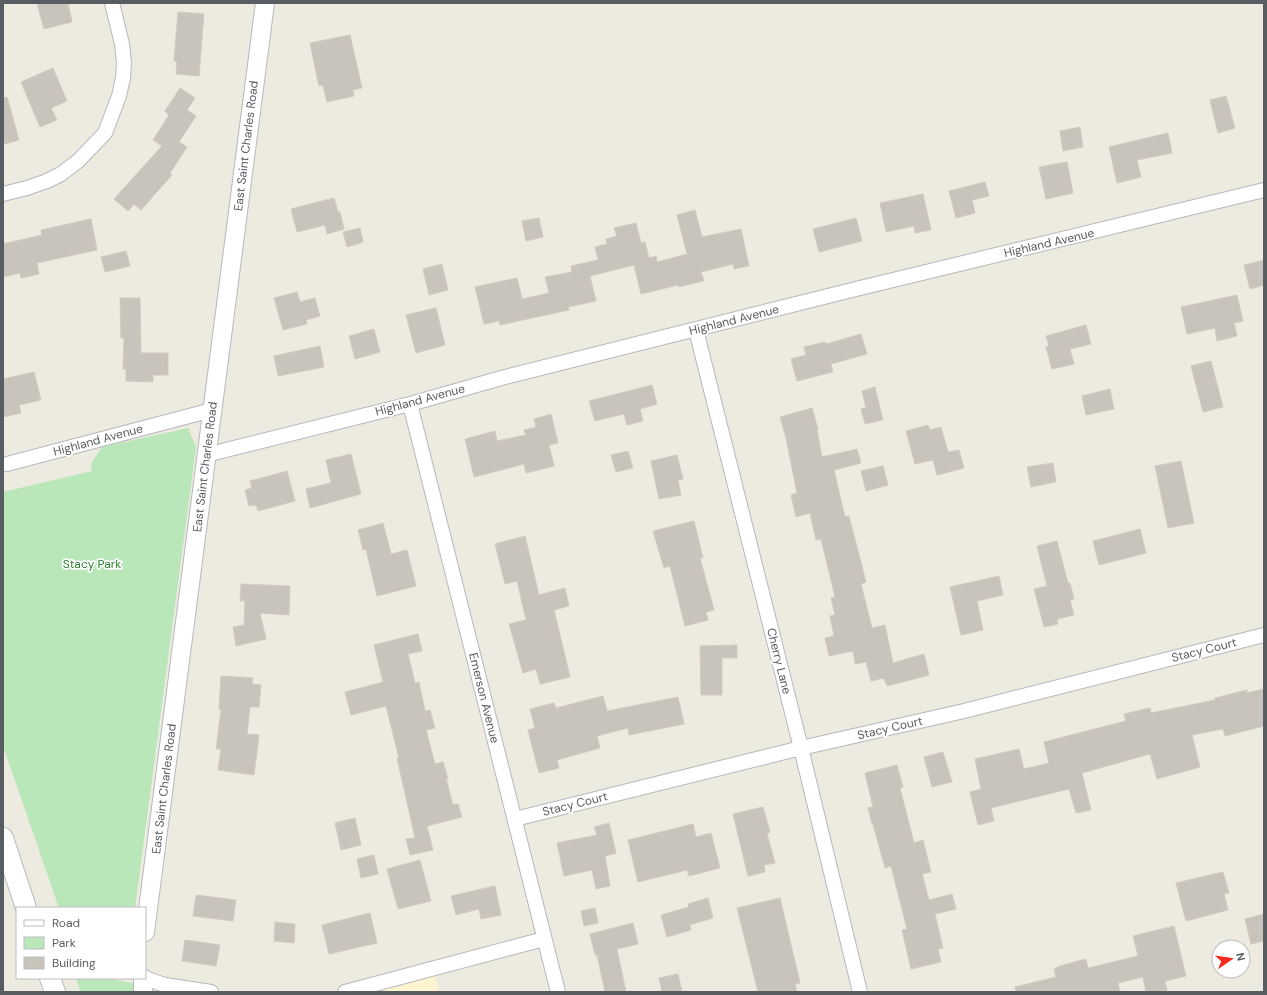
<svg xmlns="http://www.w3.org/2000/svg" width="1267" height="995" viewBox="0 0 1267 995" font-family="'DM Sans',sans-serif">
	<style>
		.commercial { fill: #fff4d2 }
		.green { fill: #bae7b9 }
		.building { fill: #c8c4bc; stroke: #d2cbbd }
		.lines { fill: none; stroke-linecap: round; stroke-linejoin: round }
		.minor-casing { stroke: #b5b8be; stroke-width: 16 }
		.tertiary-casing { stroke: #b5b8be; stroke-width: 20 }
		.secondary-casing { stroke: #b8bcc3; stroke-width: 22 }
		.minor { stroke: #fff; stroke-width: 14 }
		.tertiary { stroke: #fff; stroke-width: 18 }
		.secondary { stroke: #fff; stroke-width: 20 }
		.labels { text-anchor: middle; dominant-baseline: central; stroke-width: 3.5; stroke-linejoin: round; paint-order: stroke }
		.street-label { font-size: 12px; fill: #585d62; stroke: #fff }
		.park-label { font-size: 12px; fill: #2e8430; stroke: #fff }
	</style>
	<rect width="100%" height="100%" fill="#edeadf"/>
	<path class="commercial" d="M 434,971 L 439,992 L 342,992 Z"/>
	<path class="green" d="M 188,428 L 196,447 L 135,908 L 59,908 L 3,746 L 3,492 L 92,471 L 91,464 L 102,447 Z
		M 76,978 L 103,978 L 132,983 L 135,987 L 135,992 L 81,992 Z"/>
	<path class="building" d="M 37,3 L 68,3 L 72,22 L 44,29 Z
		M 178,12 L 204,14 L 199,76 L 176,74 L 177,62 L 174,61 Z
		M 350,35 L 362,88 L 353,90 L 354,96 L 327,102 L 323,85 L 319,86 L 310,43 Z
		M 53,68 L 67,101 L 51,108 L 57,120 L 40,127 L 21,82 Z
		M 180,88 L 195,98 L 187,110 L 196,116 L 179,142 L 187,147 L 170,173 L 172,175 L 141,210 L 134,204 L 128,211 L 114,199 L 162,146 L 153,140 L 169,115 L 165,111 Z
		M 1226,96 L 1235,128 L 1218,133 L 1210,100 Z
		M 7,97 L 19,140 L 5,144 L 3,136 L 3,98 Z
		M 1080,127 L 1083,147 L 1063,151 L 1060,131 Z
		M 1168,133 L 1172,153 L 1137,160 L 1141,177 L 1117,183 L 1109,147 Z
		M 1067,162 L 1073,193 L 1046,199 L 1039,167 Z
		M 985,182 L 989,196 L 972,200 L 975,213 L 956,218 L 949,191 Z
		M 923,194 L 931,230 L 915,233 L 914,226 L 886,232 L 880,203 Z
		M 334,198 L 338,212 L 340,212 L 344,229 L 327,234 L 325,225 L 297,232 L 291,209 Z
		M 695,210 L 702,237 L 741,229 L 749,266 L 734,269 L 733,264 L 701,272 L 704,281 L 678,287 L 678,285 L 641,294 L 634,265 L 590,276 L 596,301 L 568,307 L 569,310 L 500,325 L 499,321 L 484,324 L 475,287 L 517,278 L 522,299 L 549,293 L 545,277 L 572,272 L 571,266 L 598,260 L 595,247 L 607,244 L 606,239 L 617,236 L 614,228 L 636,223 L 641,243 L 645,242 L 649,258 L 656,256 L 657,262 L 687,254 L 677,215 Z
		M 539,218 L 543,237 L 526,241 L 522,221 Z
		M 856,218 L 862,241 L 819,252 L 813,229 Z
		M 91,219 L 97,250 L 37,263 L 39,274 L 21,278 L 20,273 L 3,277 L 3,244 L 42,235 L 41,230 Z
		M 360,228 L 363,242 L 347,247 L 343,232 Z
		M 126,251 L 130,266 L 105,272 L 101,257 Z
		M 1264,260 L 1264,285 L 1250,289 L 1244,265 Z
		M 442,264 L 448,290 L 429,295 L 423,269 Z
		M 297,292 L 300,302 L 315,298 L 320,316 L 306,320 L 307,324 L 283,330 L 274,298 Z
		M 1237,295 L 1243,321 L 1234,323 L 1237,336 L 1217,341 L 1215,328 L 1187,334 L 1181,307 Z
		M 120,298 L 140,298 L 141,353 L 168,353 L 168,375 L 153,375 L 153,382 L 126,381 L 126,369 L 123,369 L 124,338 L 121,338 Z
		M 436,308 L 445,345 L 416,353 L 406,315 Z
		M 1086,325 L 1091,344 L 1070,349 L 1074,364 L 1052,369 L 1046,347 L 1049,346 L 1046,336 Z
		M 374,329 L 380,352 L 355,359 L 349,336 Z
		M 861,334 L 867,354 L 831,364 L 833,372 L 797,381 L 791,359 L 806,355 L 804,347 L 825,342 L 826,344 Z
		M 320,346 L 324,367 L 278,376 L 274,356 Z
		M 1211,361 L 1223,407 L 1203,412 L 1191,366 Z
		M 34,372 L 41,400 L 19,405 L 21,413 L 3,417 L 3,379 Z
		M 652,385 L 657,404 L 640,409 L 643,421 L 627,425 L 624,414 L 595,421 L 589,401 Z
		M 875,387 L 883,420 L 865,424 L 861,409 L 866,408 L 862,391 Z
		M 1110,389 L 1114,409 L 1086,415 L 1082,396 Z
		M 812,408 L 818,429 L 817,430 L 822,457 L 857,449 L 861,463 L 834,470 L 845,517 L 849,516 L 866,582 L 861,584 L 872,628 L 885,625 L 893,663 L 924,654 L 929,675 L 887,686 L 884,678 L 871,681 L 866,662 L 855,664 L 853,651 L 829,656 L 825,638 L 834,636 L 830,616 L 835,615 L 831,598 L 835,597 L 821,539 L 816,540 L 810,513 L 796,517 L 791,495 L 797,493 L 786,438 L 780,417 Z
		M 551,414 L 558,443 L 549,445 L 554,466 L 526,473 L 524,464 L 474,477 L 465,439 L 495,431 L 497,441 L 526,435 L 524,430 L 536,427 L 534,419 Z
		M 928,425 L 930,430 L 941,427 L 948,452 L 959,450 L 964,468 L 937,475 L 933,460 L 915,464 L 906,431 Z
		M 628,451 L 633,468 L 616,472 L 611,455 Z
		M 351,454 L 361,494 L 310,508 L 306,489 L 331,483 L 326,460 Z
		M 677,455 L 683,479 L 678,480 L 681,495 L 659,499 L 651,461 Z
		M 1181,461 L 1194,523 L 1168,528 L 1155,466 Z
		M 1053,463 L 1056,482 L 1031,487 L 1027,467 Z
		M 883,466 L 888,485 L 866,491 L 861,471 Z
		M 287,471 L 295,501 L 258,511 L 256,505 L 249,506 L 245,490 L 252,488 L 250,481 Z
		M 694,521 L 703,558 L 700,558 L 714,610 L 706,612 L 708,620 L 685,626 L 670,566 L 664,568 L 653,531 Z
		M 383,523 L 391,554 L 407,550 L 416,586 L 377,596 L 366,549 L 363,550 L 358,530 Z
		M 1140,529 L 1146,553 L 1099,565 L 1093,541 Z
		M 525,536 L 539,595 L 565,588 L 569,606 L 554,610 L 570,677 L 540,684 L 536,669 L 523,673 L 509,624 L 526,620 L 517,581 L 505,584 L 495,544 Z
		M 1057,541 L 1068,583 L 1070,583 L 1074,599 L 1070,600 L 1074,615 L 1057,619 L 1058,624 L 1044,627 L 1034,589 L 1047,586 L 1037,546 Z
		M 999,576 L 1003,595 L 977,601 L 983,630 L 961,635 L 950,587 Z
		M 241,584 L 290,586 L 289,615 L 260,613 L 266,639 L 236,646 L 233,627 L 244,625 L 245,601 L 240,601 Z
		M 418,634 L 422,651 L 408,654 L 415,683 L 419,682 L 425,711 L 430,710 L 435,728 L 426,730 L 435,764 L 443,762 L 448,779 L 446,779 L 453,805 L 458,804 L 462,817 L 427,826 L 433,850 L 410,855 L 406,839 L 415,838 L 397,758 L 399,758 L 386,706 L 351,715 L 345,692 L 383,682 L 374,645 Z
		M 737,645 L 737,658 L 722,658 L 722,695 L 701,695 L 700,646 Z
		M 221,676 L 253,678 L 252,684 L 261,685 L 259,707 L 250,707 L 247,734 L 259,735 L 254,775 L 218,770 L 221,749 L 216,749 L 221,710 L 219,709 Z
		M 1264,689 L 1264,726 L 1225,736 L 1223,729 L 1192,735 L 1200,767 L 1157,779 L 1150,754 L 1082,773 L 1091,810 L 1076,813 L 1069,789 L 991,808 L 994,821 L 978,825 L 970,792 L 981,789 L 975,759 L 1019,749 L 1024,769 L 1049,763 L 1044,742 L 1126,721 L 1124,714 L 1150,708 L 1151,713 L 1215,700 L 1215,698 L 1247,690 L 1247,693 Z
		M 603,696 L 607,711 L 678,697 L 684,724 L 629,735 L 628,728 L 597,736 L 600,748 L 557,760 L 559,768 L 539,773 L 528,730 L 535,728 L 530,709 L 554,703 L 556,708 Z
		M 943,752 L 952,782 L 932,787 L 924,757 Z
		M 897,765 L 903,787 L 900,788 L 914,843 L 923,840 L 931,872 L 922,874 L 929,900 L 952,894 L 956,909 L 935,914 L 943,948 L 938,949 L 941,962 L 911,969 L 902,930 L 907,929 L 891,866 L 885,868 L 873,824 L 872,824 L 868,808 L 873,807 L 865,773 Z
		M 763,807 L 770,832 L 767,833 L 775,863 L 764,865 L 765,872 L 748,876 L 733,814 Z
		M 355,818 L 361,845 L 341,850 L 335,823 Z
		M 609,823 L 616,853 L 605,856 L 610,886 L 596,889 L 592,870 L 564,876 L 557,843 L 597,835 L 594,827 Z
		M 693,824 L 696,837 L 711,833 L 720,868 L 689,876 L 687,870 L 638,882 L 628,840 Z
		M 374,855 L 378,874 L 361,878 L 357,859 Z
		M 420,860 L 431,901 L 398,909 L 387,869 Z
		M 1223,872 L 1229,893 L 1224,894 L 1228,910 L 1186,921 L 1176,883 Z
		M 495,886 L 501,915 L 481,919 L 479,909 L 456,915 L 451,896 Z
		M 196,895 L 236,900 L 233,921 L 193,916 Z
		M 708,898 L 713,918 L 690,925 L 691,930 L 667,937 L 661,915 L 689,907 L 688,904 Z
		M 780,898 L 800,983 L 795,984 L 797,992 L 758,992 L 737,908 Z
		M 595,908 L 598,923 L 584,926 L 581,911 Z
		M 370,913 L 377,943 L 329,954 L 322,925 Z
		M 1264,914 L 1264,941 L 1251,944 L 1245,919 Z
		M 275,922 L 295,924 L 294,943 L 274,941 Z
		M 633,923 L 638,944 L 617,949 L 626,992 L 605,992 L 597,955 L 595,955 L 590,934 Z
		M 1174,926 L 1186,976 L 1165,981 L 1167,990 L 1158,992 L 1146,992 L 1143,977 L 1118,983 L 1120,992 L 1016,992 L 1015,987 L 1056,977 L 1054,969 L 1060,966 L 1086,959 L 1088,968 L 1138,956 L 1133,936 Z
		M 185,940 L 220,945 L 216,966 L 182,961 Z
		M 678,974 L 682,992 L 662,992 L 659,978 Z"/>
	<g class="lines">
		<g class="minor-casing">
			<path id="minor" d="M 3,194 L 27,188 L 47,181 L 61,174 L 78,161 L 105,133 L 119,96 L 123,78 L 124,63 L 122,44 L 112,3
				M 696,330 L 801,748 L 860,992
				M 410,404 L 558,992
				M 206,455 L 410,404 L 505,377 L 860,288 L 1264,190
				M 7,464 L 212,410
				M 515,819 L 801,748 L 964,711 L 1264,635
				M 144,978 L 165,985 L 211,992
				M 345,992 L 544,939"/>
		</g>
		<g class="tertiary-casing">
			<path id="tertiary" d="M 145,932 L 265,3
				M 143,978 L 143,992"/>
		</g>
		<g class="secondary-casing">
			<path id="secondary" d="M 3,838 L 26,908
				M 50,978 L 55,992"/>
		</g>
		<use href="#minor" class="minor"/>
		<use href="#tertiary" class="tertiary"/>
		<use href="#secondary" class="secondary"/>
	</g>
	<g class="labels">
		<g class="street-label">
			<text transform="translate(246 146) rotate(-83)">East Saint Charles Road</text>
			<text transform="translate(1049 243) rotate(-13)">Highland Avenue</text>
			<text transform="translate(734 320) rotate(-14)">Highland Avenue</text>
			<text transform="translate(420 400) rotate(-15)">Highland Avenue</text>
			<text transform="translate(98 440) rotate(-15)">Highland Avenue</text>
			<text transform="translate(205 467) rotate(-83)">East Saint Charles Road</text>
			<text transform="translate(1204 650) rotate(-14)">Stacy Court</text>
			<text transform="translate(779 661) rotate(76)">Cherry Lane</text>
			<text transform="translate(484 698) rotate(76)">Emerson Avenue</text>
			<text transform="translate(890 728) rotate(-13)">Stacy Court</text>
			<text transform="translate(164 789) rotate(-83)">East Saint Charles Road</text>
			<text transform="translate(575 804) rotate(-14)">Stacy Court</text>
		</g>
		<g class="park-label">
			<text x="92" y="564">Stacy Park</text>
		</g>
	</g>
	<rect width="1267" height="995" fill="none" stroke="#585d62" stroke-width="8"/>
	<rect x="16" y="907" width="130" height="72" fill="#ffffff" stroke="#bcbec0"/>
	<rect x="24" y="920" width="20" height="6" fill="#ffffff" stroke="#bcbec0"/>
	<text x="52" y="927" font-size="12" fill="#585d62">Road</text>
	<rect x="24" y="937" width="20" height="12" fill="#bae7b9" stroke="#bcbec0"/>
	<text x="52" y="947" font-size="12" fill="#585d62">Park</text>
	<rect x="24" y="957" width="20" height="12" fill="#c8c4bc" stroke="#bcbec0"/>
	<text x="52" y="967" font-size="12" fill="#585d62">Building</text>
	<g transform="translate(1231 959) rotate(77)"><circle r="19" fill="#ffffff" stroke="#bcbec0"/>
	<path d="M0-3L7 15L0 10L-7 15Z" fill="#f62b1d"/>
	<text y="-6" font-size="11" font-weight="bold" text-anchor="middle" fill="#585d62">N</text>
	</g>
</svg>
